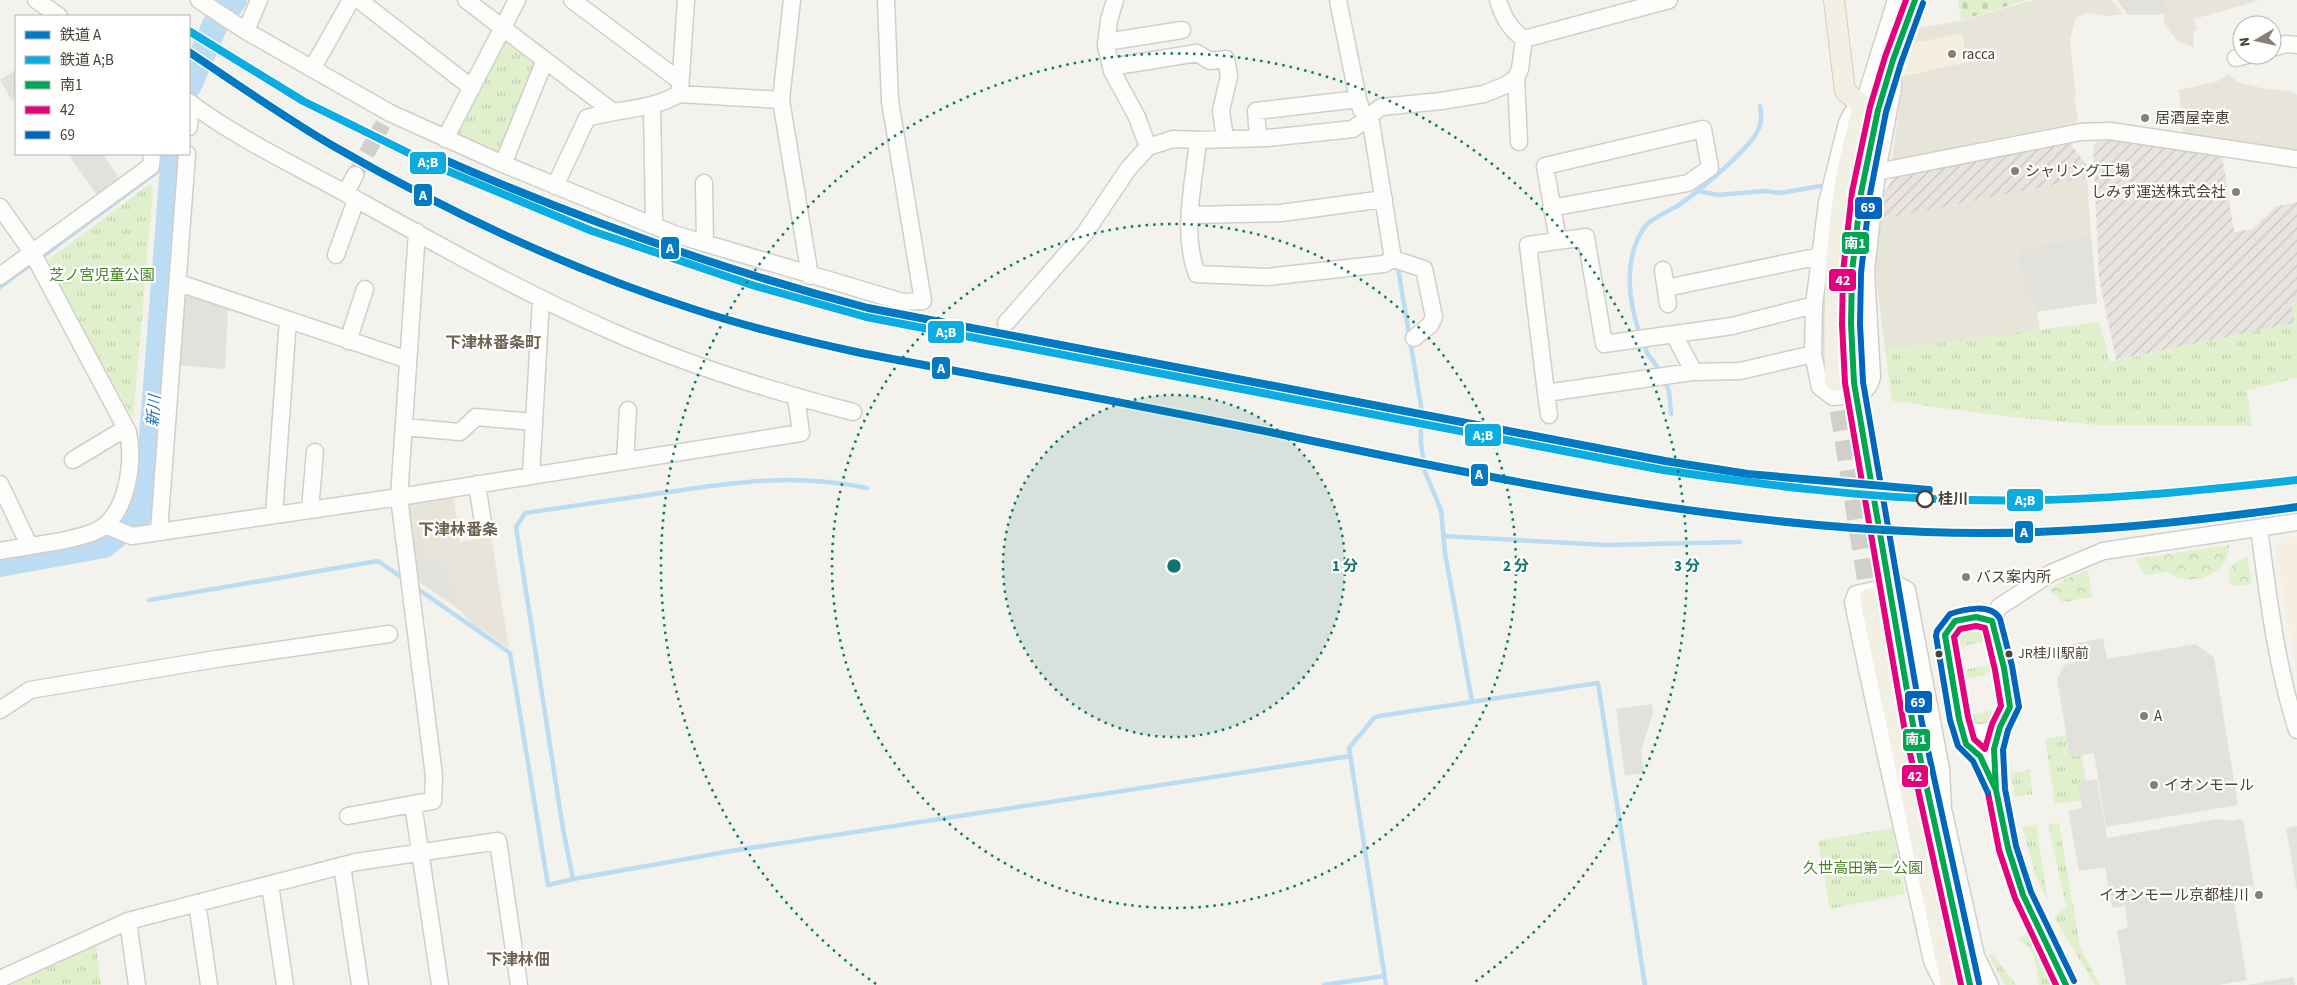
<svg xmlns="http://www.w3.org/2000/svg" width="2297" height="985" viewBox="0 0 2297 985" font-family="'Source Sans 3','Noto Sans JP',sans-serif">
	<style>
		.residential { fill: #e7e4da }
		.commercial { fill: #f6eee0 }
		.industrial { fill: url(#industrial-furrows) }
		.grass { fill: url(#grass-tufts) }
		.forest { fill: url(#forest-crowns) }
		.cemetery { fill: url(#cemetery-stones) }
		.parking { fill: #e2e1dc }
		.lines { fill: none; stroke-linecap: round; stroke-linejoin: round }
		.stream { stroke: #bbdcf3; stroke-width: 4.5 }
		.river { stroke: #bbdcf3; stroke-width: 26 }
		.minor-tunnel { stroke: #d1cfc9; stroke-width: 16; stroke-dasharray: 16 8; stroke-linecap: butt }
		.major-tunnel { stroke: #d1cfc9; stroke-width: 20; stroke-dasharray: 20 10; stroke-linecap: butt }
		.minor-casing { stroke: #d1cfca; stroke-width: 19 }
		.major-casing { stroke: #d6cfb9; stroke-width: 22 }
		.minor { stroke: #fdfdfc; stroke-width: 16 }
		.major { stroke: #f2efe5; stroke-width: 20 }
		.bus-1-casing { stroke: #fff; stroke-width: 10 }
		.bus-2-casing { stroke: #fff; stroke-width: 10 }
		.bus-3-casing { stroke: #fff; stroke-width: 10 }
		.bus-1 { stroke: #00a651; stroke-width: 6 }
		.bus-2 { stroke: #e5007d; stroke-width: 6 }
		.bus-3 { stroke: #0065bd; stroke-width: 6 }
		.rail-1-casing { stroke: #fff; stroke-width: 11 }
		.rail-2-casing { stroke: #fff; stroke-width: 11 }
		.rail-1 { stroke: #007ac2; stroke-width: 8 }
		.rail-2 { stroke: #0bace1; stroke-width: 8 }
		.ring { fill: none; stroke: #0f766e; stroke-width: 2.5; stroke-dasharray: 2.5 5 }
		.poi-dot { fill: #868077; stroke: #fff; stroke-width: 2 }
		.stop-dot { fill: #fff; stroke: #4b4337; stroke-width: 2.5 }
		.bus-dot { fill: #4b4337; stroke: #fff; stroke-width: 2 }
		.labels { text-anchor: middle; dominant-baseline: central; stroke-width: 4.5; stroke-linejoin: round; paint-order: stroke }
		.bus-label { font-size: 14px; fill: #4b4337; stroke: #fff; text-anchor: start }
		.poi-label { font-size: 15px; fill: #4b4337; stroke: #fff; text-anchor: start }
		.park-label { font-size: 15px; fill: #478225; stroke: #fff }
		.stop-label { font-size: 15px; font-weight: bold; fill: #4b4337; stroke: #fff; text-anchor: start }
		.neighbourhood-label { font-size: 16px; font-weight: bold; fill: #6e624e; stroke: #fff }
		.water-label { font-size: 16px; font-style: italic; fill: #2678b7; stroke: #fff }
		.centre { fill: #0f766e; stroke: #fff; stroke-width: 2.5 }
		.ring-label { font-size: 15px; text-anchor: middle; font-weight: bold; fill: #0f766e; stroke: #fff; stroke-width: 4.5; stroke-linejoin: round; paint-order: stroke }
		.line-badge { stroke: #fff; stroke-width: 2 }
		.badge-label { font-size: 14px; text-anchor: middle; font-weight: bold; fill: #fff }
	</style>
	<defs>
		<pattern id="industrial-furrows" width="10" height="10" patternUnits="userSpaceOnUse" patternTransform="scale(1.25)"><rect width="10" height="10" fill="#e7e3de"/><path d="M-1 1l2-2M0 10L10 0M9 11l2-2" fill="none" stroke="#c8c4bf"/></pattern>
		<pattern id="grass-tufts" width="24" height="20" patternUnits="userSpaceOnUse" patternTransform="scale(1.25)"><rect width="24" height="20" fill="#e0efcc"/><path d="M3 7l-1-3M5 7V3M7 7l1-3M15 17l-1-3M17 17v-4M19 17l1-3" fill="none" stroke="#c2ceb0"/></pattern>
		<pattern id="forest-crowns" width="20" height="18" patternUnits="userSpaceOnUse" patternTransform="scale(1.25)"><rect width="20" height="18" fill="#e0efcc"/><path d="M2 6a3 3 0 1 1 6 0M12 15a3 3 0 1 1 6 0" fill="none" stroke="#c2ceb0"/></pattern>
		<pattern id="cemetery-stones" width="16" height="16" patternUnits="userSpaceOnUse" patternTransform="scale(1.25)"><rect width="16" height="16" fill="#e0efcc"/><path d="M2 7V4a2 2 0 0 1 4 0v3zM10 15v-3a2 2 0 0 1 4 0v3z" fill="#c2ceb0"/></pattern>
	</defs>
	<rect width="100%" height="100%" fill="#f3f2ed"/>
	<path class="residential" d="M 2033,0 L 2112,0 L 2123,14 L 2105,16 L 2087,13 L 2077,16 L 2074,23 L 2070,40 L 2076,97 L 2074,98 L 2078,119 L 2076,123 L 1892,160 L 1904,76 L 1968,62 L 1936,39 L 1914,43 L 1920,28 L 1960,21 Z
		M 2164,0 L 2260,0 L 2194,19 L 2197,30 L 2193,31 L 2194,47 L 2177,41 L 2163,22 L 2165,13 L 2167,12 Z
		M 2228,74 L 2238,82 L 2261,88 L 2289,91 L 2297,95 L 2297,153 L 2183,137 L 2179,90 L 2218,81 Z
		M 2087,178 L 2091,235 L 2018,250 L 2026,300 L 2035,300 L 2040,330 L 1885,350 L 1875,267 L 1880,220 Z
		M 453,494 L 460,542 L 491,537 L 509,648 L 470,622 L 461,611 L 413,578 L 404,500 Z"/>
	<path class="commercial" d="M 1962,34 L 1968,62 L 1904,76 L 1914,43 Z
		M 2297,537 L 2297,677 L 2276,549 L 2287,538 Z"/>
	<path class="industrial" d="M 2101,137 L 2222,155 L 2234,232 L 2252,229 L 2275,207 L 2297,202 L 2297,302 L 2291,303 L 2295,323 L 2116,360 L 2099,278 L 2093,146 Z
		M 2072,141 L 2072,146 L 2086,164 L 2087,178 L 1880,220 L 1883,194 L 1895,176 Z"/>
	<path class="grass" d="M 507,42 L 534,61 L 536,69 L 499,150 L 493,151 L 458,134 L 457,127 L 501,43 Z
		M 150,184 L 153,189 L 133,418 L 44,263 Z
		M 2297,302 L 2297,378 L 2247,390 L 2252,426 L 2097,425 L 1994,415 L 1892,401 L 1885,350 L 2099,322 L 2110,362 L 2295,323 L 2291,303 Z
		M 1961,625 L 1978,625 L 1985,636 L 1983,642 L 1958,647 L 1953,642 L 1954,634 Z
		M 1989,665 L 1990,670 L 1985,675 L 1967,679 L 1959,671 Z
		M 1996,710 L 1994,719 L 1987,726 L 1973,723 L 1967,715 Z
		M 2078,733 L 2089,799 L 2055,804 L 2045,739 Z
		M 2029,770 L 2033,794 L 2015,797 L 2011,773 Z
		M 2059,823 L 2080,947 L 2100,985 L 2095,985 L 2054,917 L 2066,906 L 2048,824 Z
		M 2036,825 L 2048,901 L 2036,877 L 2022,827 Z
		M 1892,828 L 1905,894 L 1830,909 L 1818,841 Z
		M 2031,932 L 2052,977 L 2055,985 L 2039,985 C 2034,964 2039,950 2017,939 Z
		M 96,945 L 101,985 L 11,985 Z
		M 1994,954 L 1996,959 L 2016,985 L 2005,985 L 1989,955 Z"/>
	<path class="forest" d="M 2229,545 C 2230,575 2189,589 2168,572 L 2144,575 L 2136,559 Z
		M 2247,557 L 2252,584 L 2232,586 C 2225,571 2232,562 2247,557 Z
		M 2088,570 L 2092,597 L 2063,602 L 2049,590 L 2065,579 Z"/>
	<path class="cemetery" d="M 1958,0 L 2027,0 L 1961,20 Z"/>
	<path class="parking" d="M 2117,0 L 2164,0 L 2168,12 L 2156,15 L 2128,15 Z
		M 16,69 L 16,98 L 12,101 L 0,80 Z
		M 68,154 L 103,154 L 122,182 L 99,198 Z
		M 2091,235 L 2097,303 L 2037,312 L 2035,300 L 2026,300 L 2018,250 Z
		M 185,291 L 228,308 L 225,369 L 177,365 L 182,298 Z
		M 421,536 L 425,561 L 438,559 L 439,565 L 445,564 L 448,583 L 455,582 L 458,607 L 414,576 L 408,538 Z
		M 2103,638 L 2107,659 L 2196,644 L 2214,658 L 2238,805 L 2106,827 L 2094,753 L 2070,757 L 2057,679 L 2064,665 L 2075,663 L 2072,644 Z
		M 1652,704 L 1653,713 L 1641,751 L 1644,773 L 1625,776 L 1616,709 Z
		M 2097,779 L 2107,838 L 2218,819 L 2232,821 L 2243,819 L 2254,885 L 2232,889 L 2247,980 L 2219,985 L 2126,985 L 2117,930 L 2128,928 L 2125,906 L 2112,908 L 2105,867 L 2079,871 L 2068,811 L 2082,808 L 2078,782 Z
		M 2297,826 L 2297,891 L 2286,828 Z
		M 2293,977 L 2295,985 L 2247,985 Z"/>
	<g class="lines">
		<path class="stream" d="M 1698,191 L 1719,195 L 1765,191 L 1780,193 L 1821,186
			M 39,259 L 173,160
			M 1398,268 L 1421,406 L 1421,444 L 1425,472 L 1441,510 L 1445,553 L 1472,701
			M 0,287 L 33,263
			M 1640,335 C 1629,303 1623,262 1642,231 C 1648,219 1668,212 1679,205 C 1698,192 1747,151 1757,132 C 1762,123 1762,115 1760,106
			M 1643,342 L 1647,353 L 1661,372
			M 1664,379 L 1669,391 L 1671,414
			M 867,488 C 792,473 736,482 662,493 C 616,500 571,506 525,513 L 516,527 L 563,829 L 573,879 L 737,850 L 1350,756
			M 1443,536 L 1607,545 L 1740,542
			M 415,587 L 510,653 L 548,885 L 573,879
			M 149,600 L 378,561 L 404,579
			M 1324,985 L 1384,976
			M 1386,985 L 1349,748 L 1374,718 L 1379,716 L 1598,683 L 1645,985"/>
		<path class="river" d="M 189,85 L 215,25 L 234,0
			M 0,564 L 104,545 L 138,517 L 148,489 L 174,154"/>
		<path class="minor-tunnel" d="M 355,175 L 383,124"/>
		<path class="major-tunnel" d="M 1835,381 L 1870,598
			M 1854,383 L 1891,594"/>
		<g class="minor-casing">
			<path id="minor" d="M 36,0 L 59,16
				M 199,0 L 246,31 L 390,113 L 503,164 L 674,234 L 903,302 L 923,301 L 890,101 L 886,0
				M 359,0 L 472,88
				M 466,0 L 612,111
				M 572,0 L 680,81
				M 792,0 L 781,100 L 810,276
				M 1115,0 L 1109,20 L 1106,46 L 1112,71 L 1137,117 L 1148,147
				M 1498,0 C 1503,17 1510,29 1524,39
				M 246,31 L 259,0
				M 1106,42 L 1182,30
				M 2272,48 L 2286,44 L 2297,45
				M 2236,58 L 2247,55
				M 1893,60 L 1893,88 L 1877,172 L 1866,270 L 1872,377 L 1869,385 L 1862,394 L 1833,397 L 1820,387 L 1813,354 L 1814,305 L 1827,203 L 1847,123 L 1852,113 L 1863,106 L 1896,0
				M 1111,67 L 1197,53 L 1210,61 L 1226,59 L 1229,76 L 1221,111 L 1225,139
				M 312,69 L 351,0
				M 1889,71 L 1915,0
				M 1516,78 L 1519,142
				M 680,90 L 686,0
				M 189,102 C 235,137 294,165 345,193 C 433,242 521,292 613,332 C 690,366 772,391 853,412
				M 652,105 L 654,224
				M 189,127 L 190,103
				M 1258,137 L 1256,111 L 1358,99
				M 445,139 L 517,0
				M 1198,140 C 1194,182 1181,234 1197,274 L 1267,277 L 1384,264 L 1393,259 L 1371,122 L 1361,109 L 1358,99 L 1338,0
				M 503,164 L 545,60
				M 1877,172 L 2081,132 L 2110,131 L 2297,159
				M 704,183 L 705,243
				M 555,186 L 587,118 C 617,109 652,110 679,94 L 781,100
				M 346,193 L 355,175
				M 0,207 L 32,252 L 128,432 C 134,461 128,514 98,530 C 78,541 24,546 0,551
				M 1551,208 L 1688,183 L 1710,168 L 1703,129 L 1545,166 L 1558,241
				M 1190,215 L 1281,213 L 1384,199
				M 417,232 L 399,497 L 434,776 L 433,801 L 413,804 L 440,985
				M 336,255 L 356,200
				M 1393,259 L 1424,269 L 1434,317 L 1430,325 L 1414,338
				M 1663,270 L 1668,304
				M 0,276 L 151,166 L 152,154
				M 179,283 L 408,360
				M 1666,288 L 1820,256
				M 1006,323 L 1085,233 L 1128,169 L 1148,147 L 1173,139 L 1198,140 L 1267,138 L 1353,129 L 1381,107 L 1441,101 L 1484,94 L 1506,85 L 1516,78 L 1520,69 L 1524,39 L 1669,0
				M 1674,335 L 1694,372
				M 348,341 L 365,289
				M 1813,354 L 1740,371 L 1692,372 L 1546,393 L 1528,245 L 1586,237 L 1604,344 L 1732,326 L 1814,305
				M 1546,393 L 1549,415
				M 404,427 L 460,432 L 476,417 L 534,422
				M 73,460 L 126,428
				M 625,461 L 628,410
				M 531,476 L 541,298
				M 0,484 L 29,545
				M 477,484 L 483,523
				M 310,509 L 315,452
				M 274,514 L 288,320
				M 105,525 L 132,536 L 399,497 L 801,433 L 796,397
				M 2259,528 C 2268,595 2276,665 2297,730
				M 159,531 L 187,154
				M 1992,621 L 1999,607 L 2051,573 L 2103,551 L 2297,522
				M 0,710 L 30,690 L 216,659 L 389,634
				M 1962,728 L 1981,733 L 2000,727
				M 1996,790 L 1980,756 L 1966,744 L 1959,719 L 1945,635 L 1955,621 L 1976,617 L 1992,621 L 2004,668 L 2010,707 L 2000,727 L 1994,749 L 1996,790 L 2008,848 L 2023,895 L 2066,985
				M 348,816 L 413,804
				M 342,866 L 360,985
				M 270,885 L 285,985
				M 197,903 L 209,985
				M 128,921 L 137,985
				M 0,979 L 128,921 L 356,862 L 498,841 L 519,985
				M 1944,985 L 1932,961 C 1906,841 1877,722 1853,602 L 1856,594 L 1898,585 L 1907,590 L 1941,769 L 1943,809 L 1976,956 L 1990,985"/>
		</g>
		<g class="major-casing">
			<path id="major" d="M 1834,0 L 1845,91 L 1863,106 C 1856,134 1848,163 1844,191 C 1834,255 1833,318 1835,381
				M 1854,383 C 1852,346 1850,309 1852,272 C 1856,217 1867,164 1878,110
				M 1891,594 L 1913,725 L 1970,985
				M 1870,598 L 1951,985"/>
		</g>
		<use href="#minor" class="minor"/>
		<use href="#major" class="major"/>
		<g class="bus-1-casing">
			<path id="bus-1" d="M 1915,0 L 1893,60 L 1878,110 L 1861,193 L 1852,272 L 1851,324 L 1854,383 L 1913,725 L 1970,985
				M 1976,617 L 1992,621 L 2004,668 L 2010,707 L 2000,727 L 1994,749 L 1996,790 L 1980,756 L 1966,744 L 1959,719 L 1945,635 L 1955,621 Z
				M 1996,790 L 2008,848 L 2023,895 L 2066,985"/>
		</g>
		<g class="bus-2-casing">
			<path id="bus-2" d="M 1906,0 L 1885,57 L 1870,107 L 1852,192 L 1843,272 L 1842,324 L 1845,383 L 1904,726 L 1961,985
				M 1976,626 L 1985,628 L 1995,670 L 2001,706 L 1992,724 L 1985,749 L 1974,739 L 1968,717 L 1954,637 L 1960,629 Z
				M 1988,793 L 1999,850 L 2015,898 L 2056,985"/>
		</g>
		<g class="bus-3-casing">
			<path id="bus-3" d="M 1923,3 L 1901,63 L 1886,112 L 1870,194 L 1861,273 L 1860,324 L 1863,382 L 1922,723 L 1979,983
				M 1988,793 L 1973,761 L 1958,746 L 1950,720 L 1936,636 L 1937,631 L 1950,614 C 1964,609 1992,603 2000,619 L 2012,666 L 2019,707 L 2008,730 L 2003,750 L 2005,789 L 2016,846 L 2031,892 L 2074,981"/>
		</g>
		<use href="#bus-1" class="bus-1"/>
		<use href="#bus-2" class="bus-2"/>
		<use href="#bus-3" class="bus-3"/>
		<g class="rail-1-casing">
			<path id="rail-1" d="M 189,52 C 237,84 285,118 335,147 C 448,212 568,269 693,309 C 748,327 804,341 861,353 C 1002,380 1143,406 1284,435 C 1496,479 1709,524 1926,532 C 2050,537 2174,524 2297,507
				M 431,154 C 573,217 718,269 868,308 L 1665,461 L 1748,474 L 1929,490"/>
		</g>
		<g class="rail-2-casing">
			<path id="rail-2" d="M 189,31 L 303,101 L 433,165 L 592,231 L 755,286 L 866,317 L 1663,470 C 1765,485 1866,498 1968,500 C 2078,503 2188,492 2297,480"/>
		</g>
		<use href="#rail-1" class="rail-1"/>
		<use href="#rail-2" class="rail-2"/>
	</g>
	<circle cx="1174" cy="566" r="171" fill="#0f766e" fill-opacity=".12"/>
	<g class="ring">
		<circle cx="1174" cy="566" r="171"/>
		<circle cx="1174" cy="566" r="342"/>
		<path d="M876 984A513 513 0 1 1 1472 984"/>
	</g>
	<g class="poi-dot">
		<circle cx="1952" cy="54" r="5"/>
		<circle cx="2145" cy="118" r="5"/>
		<circle cx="2015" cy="171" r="5"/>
		<circle cx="2236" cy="192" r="5"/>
		<circle cx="1966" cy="577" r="5"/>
		<circle cx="2144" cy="716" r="5"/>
		<circle cx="2154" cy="785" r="5"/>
		<circle cx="2259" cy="895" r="5"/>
	</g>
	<circle class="stop-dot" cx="1925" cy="499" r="8"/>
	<g class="bus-dot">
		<circle cx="1939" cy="654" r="4.5"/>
		<circle cx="2009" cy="654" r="4.5"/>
	</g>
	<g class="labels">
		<g class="bus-label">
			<text x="2018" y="654">JR桂川駅前</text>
		</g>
		<g class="poi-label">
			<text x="1962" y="54">racca</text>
			<text x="2155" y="118">居酒屋幸恵</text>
			<text x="2025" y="171">シャリング工場</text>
			<text x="2226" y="192" text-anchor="end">しみず運送株式会社</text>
			<text x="1976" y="577">バス案内所</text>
			<text x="2154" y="716">A</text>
			<text x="2164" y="785">イオンモール</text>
			<text x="2249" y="895" text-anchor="end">イオンモール京都桂川</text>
		</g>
		<g class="park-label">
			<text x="102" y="275">芝ノ宮児童公園</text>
			<text x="1863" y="868">久世高田第一公園</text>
		</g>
		<g class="stop-label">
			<text x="1938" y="499">桂川</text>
		</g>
		<g class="neighbourhood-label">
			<text x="493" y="343">下津林番条町</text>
			<text x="458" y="530">下津林番条</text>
			<text x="518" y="960">下津林佃</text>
		</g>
		<g class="water-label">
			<text transform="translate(154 411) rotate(-86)">新川</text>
		</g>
	</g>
	<circle cx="1174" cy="566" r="8" class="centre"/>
	<g class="ring-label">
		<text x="1345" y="571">1 分</text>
		<text x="1516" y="571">2 分</text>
		<text x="1687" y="571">3 分</text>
	</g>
	<g class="line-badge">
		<rect x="409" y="151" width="38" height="24" rx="5" fill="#0bace1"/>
		<rect x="413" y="183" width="20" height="24" rx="5" fill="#007ac2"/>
		<rect x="1854" y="196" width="29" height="24" rx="5" fill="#0065bd"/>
		<rect x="1841" y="231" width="29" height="24" rx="5" fill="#00a651"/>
		<rect x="660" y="236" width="20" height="24" rx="5" fill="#007ac2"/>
		<rect x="1828" y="268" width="29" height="24" rx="5" fill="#e5007d"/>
		<rect x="927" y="320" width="38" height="24" rx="5" fill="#0bace1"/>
		<rect x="931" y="356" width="20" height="24" rx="5" fill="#007ac2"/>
		<rect x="1464" y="423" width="38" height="24" rx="5" fill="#0bace1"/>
		<rect x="1470" y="463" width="19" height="24" rx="5" fill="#007ac2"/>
		<rect x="2006" y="488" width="38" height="24" rx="5" fill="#0bace1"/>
		<rect x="2014" y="520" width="20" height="24" rx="5" fill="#007ac2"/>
		<rect x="1904" y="690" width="29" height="24" rx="5" fill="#0065bd"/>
		<rect x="1902" y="728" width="29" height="24" rx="5" fill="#00a651"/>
		<rect x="1901" y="764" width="28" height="24" rx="5" fill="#e5007d"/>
	</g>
	<g class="badge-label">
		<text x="428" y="167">A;B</text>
		<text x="423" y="200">A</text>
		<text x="1868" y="212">69</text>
		<text x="1855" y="248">南1</text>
		<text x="670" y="253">A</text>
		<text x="1843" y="285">42</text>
		<text x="946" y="337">A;B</text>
		<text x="941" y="373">A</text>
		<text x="1483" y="440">A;B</text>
		<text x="1479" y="479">A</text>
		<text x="2025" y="505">A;B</text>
		<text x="2024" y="537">A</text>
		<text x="1918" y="707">69</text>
		<text x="1916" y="744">南1</text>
		<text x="1915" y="781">42</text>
	</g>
	<rect x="15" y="15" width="175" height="140" fill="#ffffff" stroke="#b7b4af"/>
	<rect x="25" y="31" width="25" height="8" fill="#007ac2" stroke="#b7b4af"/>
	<text x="60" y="40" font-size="15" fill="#4b4337">鉄道 A</text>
	<rect x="25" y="56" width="25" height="8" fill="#0bace1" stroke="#b7b4af"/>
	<text x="60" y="65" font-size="15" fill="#4b4337">鉄道 A;B</text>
	<rect x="25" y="81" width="25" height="8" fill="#00a651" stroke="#b7b4af"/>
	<text x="60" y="90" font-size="15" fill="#4b4337">南1</text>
	<rect x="25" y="106" width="25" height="8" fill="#e5007d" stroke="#b7b4af"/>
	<text x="60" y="115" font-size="15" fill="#4b4337">42</text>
	<rect x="25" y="131" width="25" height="8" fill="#0065bd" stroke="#b7b4af"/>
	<text x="60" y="140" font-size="15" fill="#4b4337">69</text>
	<g transform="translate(2257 40) rotate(261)"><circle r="24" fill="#ffffff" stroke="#b7b4af"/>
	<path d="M0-4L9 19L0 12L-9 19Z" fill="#868077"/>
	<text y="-8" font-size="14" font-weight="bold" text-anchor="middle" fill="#4b4337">N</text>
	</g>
</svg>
